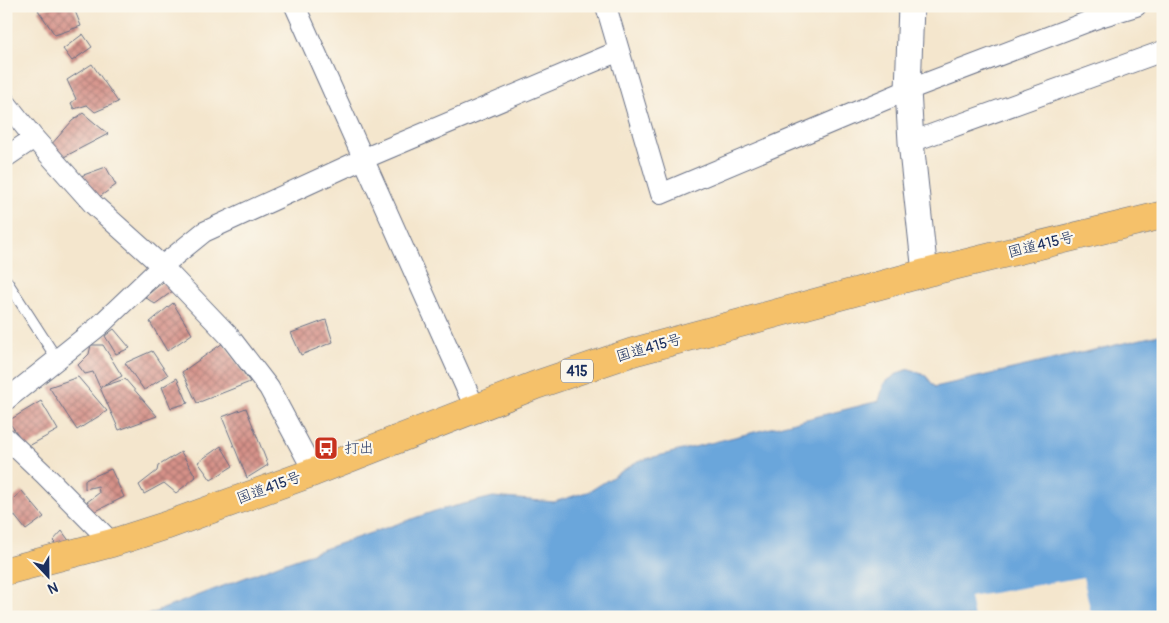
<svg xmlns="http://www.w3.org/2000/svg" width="1169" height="623" viewBox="0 0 1169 623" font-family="Pangolin,'Klee One',sans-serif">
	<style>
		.water { fill: #6aa6db; stroke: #426a9c }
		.pier { fill: #f4e6cd }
		.building { fill: url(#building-cross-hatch) }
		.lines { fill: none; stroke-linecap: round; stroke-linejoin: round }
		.service-casing { stroke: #676f85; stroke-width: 12 }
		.minor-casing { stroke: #676f85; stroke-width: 22 }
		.tertiary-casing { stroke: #676f85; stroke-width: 27 }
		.trunk-casing { stroke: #676f85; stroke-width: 29 }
		.service { stroke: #fff; stroke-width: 10 }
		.minor { stroke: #fff; stroke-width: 20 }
		.tertiary { stroke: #fff; stroke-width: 25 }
		.trunk { stroke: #f5c16b; stroke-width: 28 }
		.labels { text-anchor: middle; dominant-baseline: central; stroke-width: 4.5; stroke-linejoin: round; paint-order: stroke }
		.shield { fill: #fbf7ec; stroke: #5e6b89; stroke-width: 1 }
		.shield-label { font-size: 14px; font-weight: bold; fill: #1b2f5e }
		.street-label { font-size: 15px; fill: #1b2f5e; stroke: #fbf7ec }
		.poi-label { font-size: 15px; fill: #1b2f5e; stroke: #fbf7ec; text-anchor: start }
	</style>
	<defs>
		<pattern id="building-cross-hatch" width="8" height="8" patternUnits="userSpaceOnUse" patternTransform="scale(1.25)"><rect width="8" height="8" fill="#d59188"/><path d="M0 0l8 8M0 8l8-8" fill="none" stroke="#ac7772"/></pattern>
	</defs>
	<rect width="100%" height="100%" fill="#fbf7ec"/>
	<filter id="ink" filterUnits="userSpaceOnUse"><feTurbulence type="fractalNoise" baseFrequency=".02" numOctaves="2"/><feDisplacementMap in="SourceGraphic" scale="10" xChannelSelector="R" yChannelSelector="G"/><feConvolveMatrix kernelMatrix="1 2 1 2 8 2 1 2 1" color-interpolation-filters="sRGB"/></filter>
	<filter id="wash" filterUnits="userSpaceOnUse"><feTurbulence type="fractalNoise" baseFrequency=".0096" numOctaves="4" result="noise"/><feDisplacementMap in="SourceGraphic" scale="20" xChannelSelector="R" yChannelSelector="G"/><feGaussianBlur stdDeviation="1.12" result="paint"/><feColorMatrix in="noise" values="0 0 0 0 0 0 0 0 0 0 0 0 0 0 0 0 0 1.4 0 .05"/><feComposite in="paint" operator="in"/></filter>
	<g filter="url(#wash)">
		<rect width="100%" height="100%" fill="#f4e6cd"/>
		<path class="water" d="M 1163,334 L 1163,617 L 142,617 L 286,562 L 435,511 L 493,497 L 554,502 L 590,491 L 638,461 L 879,401 L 884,383 L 900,372 L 910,369 L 926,376 L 935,387 Z"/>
		<path class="pier" d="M 1083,577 L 1091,613 L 1060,617 L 974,617 L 970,597 Z"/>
		<g id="blocks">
			<path class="building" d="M 55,6 L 73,6 L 81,26 L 55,35 L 38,10 Z
				M 83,34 L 92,47 L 72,61 L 63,49 Z
				M 92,64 L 118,102 L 95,112 L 87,105 L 74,109 L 71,103 L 76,99 L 67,80 Z
				M 83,113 L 108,134 L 62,158 L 50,146 L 72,121 Z
				M 106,167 L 116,185 L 98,198 L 78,177 Z
				M 163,282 L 173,291 L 155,304 L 145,297 Z
				M 173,303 L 192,334 L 167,351 L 150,322 Z
				M 326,320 L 333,342 L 301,355 L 291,333 Z
				M 114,329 L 130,348 L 116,354 L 105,336 Z
				M 223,343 L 250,382 L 197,403 L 182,372 Z
				M 91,345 L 103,345 L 122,376 L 101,387 L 125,379 L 157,416 L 119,430 L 93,372 L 85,374 L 78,365 L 89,354 Z
				M 152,351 L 168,375 L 144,390 L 125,363 Z
				M 78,377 L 107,411 L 77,430 L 49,387 Z
				M 177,378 L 188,403 L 171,408 L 162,387 Z
				M 41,401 L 58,430 L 27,447 L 8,421 Z
				M 246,408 L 268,465 L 247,478 L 222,417 Z
				M 221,446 L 233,466 L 211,480 L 198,462 Z
				M 181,452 L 196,477 L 176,493 L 164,483 L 144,494 L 139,485 L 157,471 L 158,466 Z
				M 111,469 L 124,497 L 92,513 L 83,505 L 99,493 L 98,486 L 85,489 L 85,480 Z
				M 22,491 L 44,517 L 26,530 L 6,505 Z
				M 62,531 L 70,542 L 60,548 L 53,541 Z"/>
		</g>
	</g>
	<g filter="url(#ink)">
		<use href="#blocks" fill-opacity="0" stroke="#676f85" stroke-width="1"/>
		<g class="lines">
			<g class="service-casing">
				<path id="service" d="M 6,280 L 57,359"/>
			</g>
			<g class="minor-casing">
				<path id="minor" d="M 295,6 L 475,408
					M 606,6 L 661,194 L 908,90 L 1100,17 L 1136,6
					M 6,103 L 34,138 L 93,204 L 162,266 L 229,336 L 269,388 L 314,472
					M 911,142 L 1163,51
					M 6,157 L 34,138
					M 6,400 L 99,326 L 162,266 L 204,232 L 363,159 L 619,51
					M 6,438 L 44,474 L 112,543"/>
			</g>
			<g class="tertiary-casing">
				<path id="tertiary" d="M 911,6 L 908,90 L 911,142 L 925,273"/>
			</g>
			<g class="trunk-casing">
				<path id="trunk" d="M 6,571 L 112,543 L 165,526 L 314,472 L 536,385 L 633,352 L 925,273 L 1163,215"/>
			</g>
			<use href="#service" class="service"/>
			<use href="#minor" class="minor"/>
			<use href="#tertiary" class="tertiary"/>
			<use href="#trunk" class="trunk"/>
		</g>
	</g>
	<defs>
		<g id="bus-square" transform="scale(1.25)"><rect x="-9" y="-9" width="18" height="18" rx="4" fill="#c8321e" stroke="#fbf7ec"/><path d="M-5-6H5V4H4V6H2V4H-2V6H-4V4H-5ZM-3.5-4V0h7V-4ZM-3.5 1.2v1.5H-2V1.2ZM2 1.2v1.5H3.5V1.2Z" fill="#fff"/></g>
	</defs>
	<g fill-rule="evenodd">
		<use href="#bus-square" x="326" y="448"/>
	</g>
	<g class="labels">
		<rect class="shield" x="561" y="359.5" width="32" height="23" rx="4"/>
		<g class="shield-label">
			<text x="577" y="371">415</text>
		</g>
		<g class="street-label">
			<text transform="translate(1041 245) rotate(-14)">国道415号</text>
			<text transform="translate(649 348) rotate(-16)">国道415号</text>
			<text transform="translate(269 488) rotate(-20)">国道415号</text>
		</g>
		<g class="poi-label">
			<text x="344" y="448">打出</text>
		</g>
	</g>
	<rect width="1169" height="623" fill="none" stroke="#fbf7ec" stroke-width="25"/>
	<g transform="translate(48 576) rotate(158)" stroke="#fbf7ec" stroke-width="4" paint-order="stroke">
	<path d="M0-4L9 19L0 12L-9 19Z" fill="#1b2f5e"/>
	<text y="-8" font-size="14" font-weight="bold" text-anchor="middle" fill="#1b2f5e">N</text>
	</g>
</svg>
